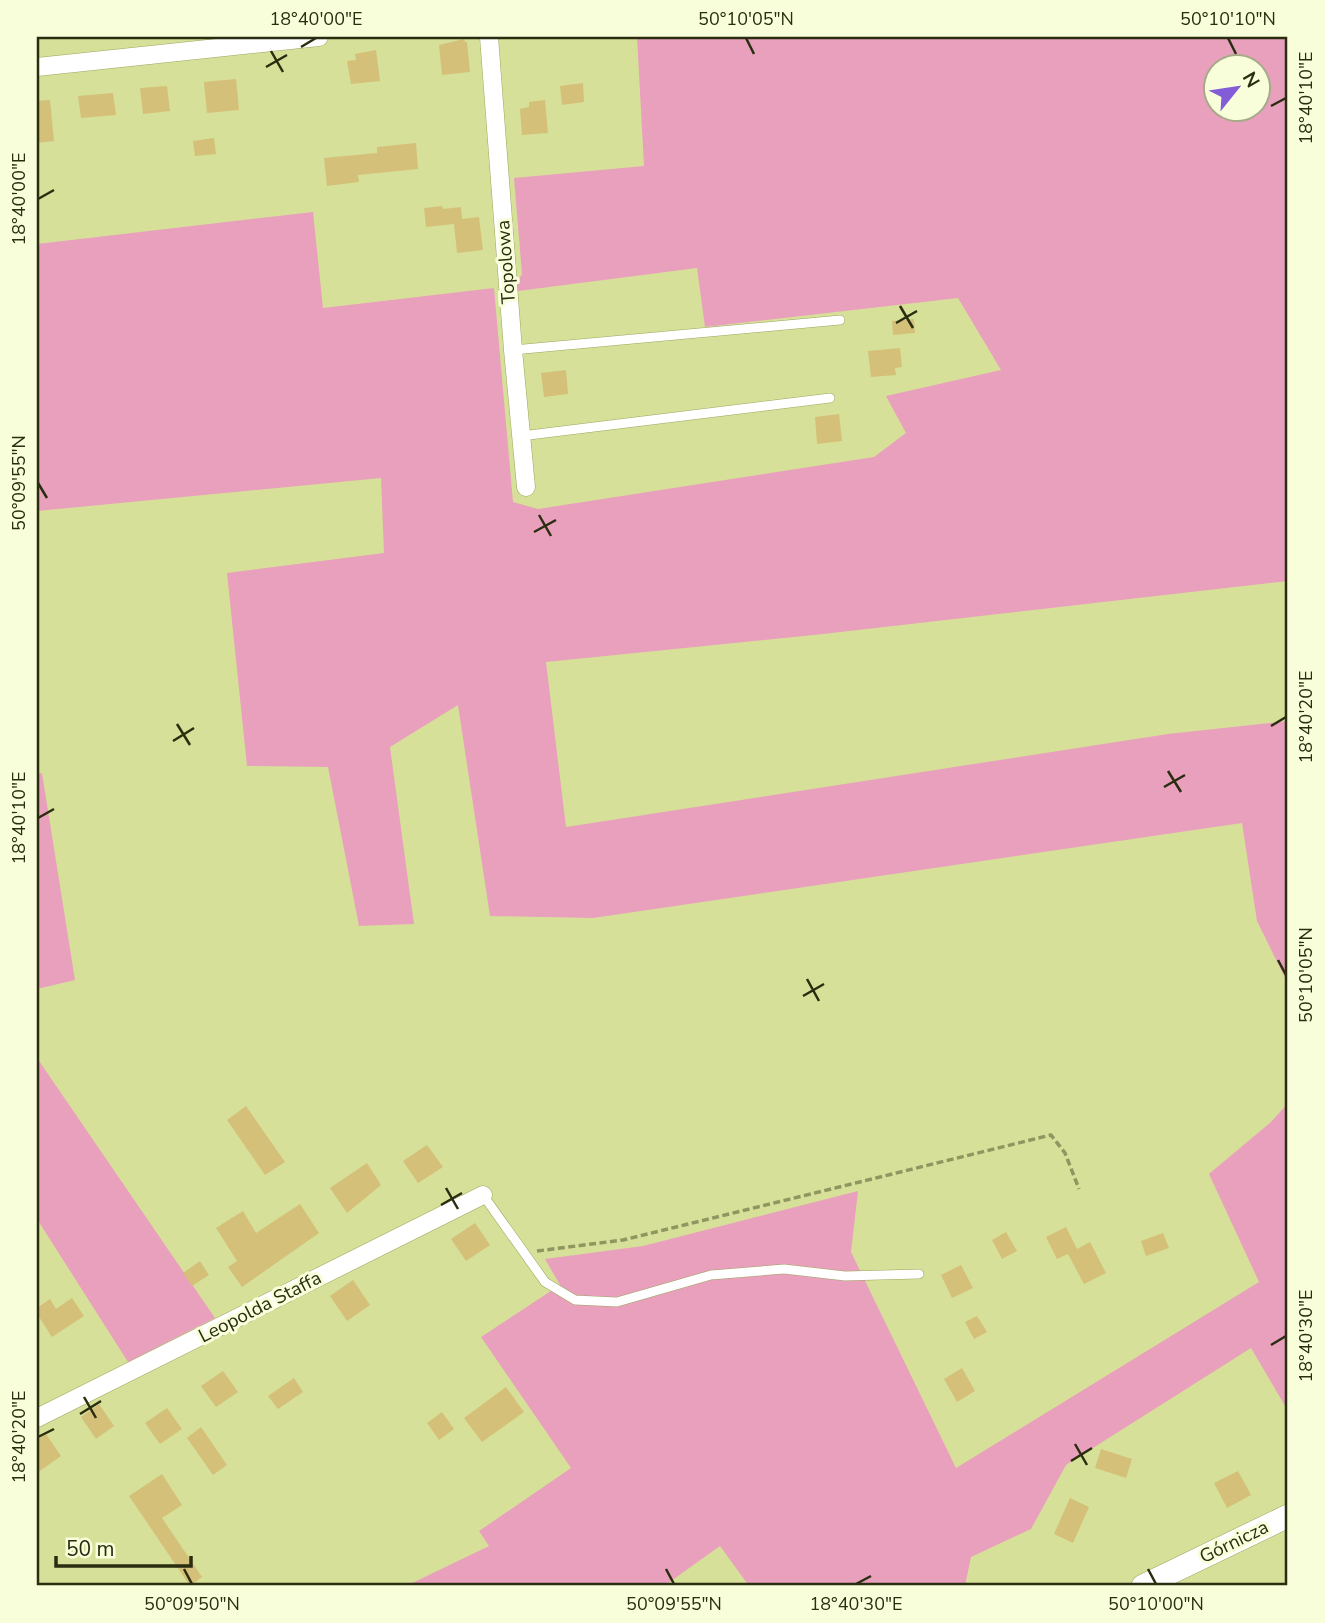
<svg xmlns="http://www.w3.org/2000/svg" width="1325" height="1623" font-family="'Nunito Sans',sans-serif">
<rect width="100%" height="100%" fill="#d7e098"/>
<!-- green -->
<g fill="#e9a0bd" fill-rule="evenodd">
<path d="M637 37H1288V581L823 634 546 662 566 827 1168 734 1288 721V984L1257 921 1242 823 593 918 490 916 458 705 390 747 414 924 359 926 328 767 247 766 227 573 384 553 381 478 37 511V244L313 212 323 308 494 288 513 502 538 509 874 457 906 433 886 396 1001 370 958 298 705 327 697 268 518 291 515 285 522 274 514 178 644 166ZM1216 66H1258V108H1216Z"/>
<path d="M42 773 75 980 37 989V774Z"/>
<path d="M37 1058 215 1318 128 1362 37 1219Z"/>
<path d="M1288 1103V1411L1251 1348 1066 1465 1031 1529 971 1557 965 1586H749L720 1546 664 1586H406L489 1546 479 1531 571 1468 481 1337 560 1285 545 1259 643 1246 858 1191 851 1252 956 1468 1259 1282 1209 1174 1271 1122Z"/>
</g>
<!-- building -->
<g fill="#d4c079">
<path d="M464 39 465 42H467L470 72 442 75 439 45Z"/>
<path d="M376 50 380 81 351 84 347 61 356 60 355 54Z"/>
<path d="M236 79 239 110 207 113 204 82Z"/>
<path d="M583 83 584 102 562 105 560 86Z"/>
<path d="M167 86 170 111 143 114 140 88Z"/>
<path d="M113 93 116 115 81 118 78 96Z"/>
<path d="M50 100 54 141 37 143V101Z"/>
<path d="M545 100 548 133 522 135 520 109 529 107V102Z"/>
<path d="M214 138 216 154 195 156 193 141Z"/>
<path d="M416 143 418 169 358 175 359 182 327 186 324 158 377 153V147Z"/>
<path d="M442 206 443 209 461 207 462 219 479 217 483 250 457 253 454 224 426 227 424 208Z"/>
<path d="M914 319 915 333 893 335 892 321Z"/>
<path d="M900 348 902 367 895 368 896 375 871 377 868 351Z"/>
<path d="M566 370 568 394 544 397 541 373Z"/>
<path d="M839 414 842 441 817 444 815 417Z"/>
<path d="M246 1106 285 1162 265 1175 227 1120Z"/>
<path d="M427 1145 443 1167 418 1183 403 1161Z"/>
<path d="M367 1163 381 1185 347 1213 330 1188Z"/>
<path d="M300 1204 319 1233 242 1287 228 1267 237 1261 216 1228 243 1211 256 1233Z"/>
<path d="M475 1223 490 1245 466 1261 451 1239Z"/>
<path d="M1066 1227 1077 1249 1090 1242 1106 1273 1084 1284 1068 1254 1057 1259 1046 1237Z"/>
<path d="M1006 1232 1017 1251 1002 1259 992 1240Z"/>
<path d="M1163 1233 1169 1248 1146 1256 1141 1241Z"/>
<path d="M200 1261 209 1275 192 1286 183 1273Z"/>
<path d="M961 1265 973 1288 952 1298 941 1275Z"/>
<path d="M353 1280 370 1305 347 1321 330 1296Z"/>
<path d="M72 1298 84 1316 52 1337 37 1314V1308L50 1299 56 1309Z"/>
<path d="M977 1316 987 1332 974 1339 965 1322Z"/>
<path d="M962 1368 975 1391 957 1402 944 1379Z"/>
<path d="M223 1371 238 1392 216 1407 201 1386Z"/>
<path d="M294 1378 303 1392 278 1409 268 1396Z"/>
<path d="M506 1387 524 1412 482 1442 464 1418Z"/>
<path d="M99 1404 114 1426 96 1439 81 1417Z"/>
<path d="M167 1408 182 1429 160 1444 145 1423Z"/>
<path d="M442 1412 454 1429 439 1440 427 1423Z"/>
<path d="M201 1427 227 1465 213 1475 187 1438Z"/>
<path d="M46 1434 61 1456 37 1473V1440Z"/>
<path d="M1101 1449 1132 1459 1126 1478 1095 1468Z"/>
<path d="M1238 1471 1251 1495 1227 1508 1214 1483Z"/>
<path d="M162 1474 182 1505 162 1518 202 1577 190 1586 129 1496Z"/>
<path d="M1070 1498 1089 1507 1073 1543 1054 1534Z"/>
</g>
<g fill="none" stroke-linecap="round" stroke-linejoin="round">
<!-- service casing -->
<g stroke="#9da55e" stroke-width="10">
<g id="service">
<path d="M513 350 840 320"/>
<path d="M521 436 830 398"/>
<path d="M483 1195 545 1282 575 1300 617 1302 711 1275 784 1269 845 1276 919 1274"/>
</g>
</g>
<!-- minor casing -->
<g stroke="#9da55e" stroke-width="19">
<g id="minor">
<path d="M489 37 513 350 526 487"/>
<path d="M37 67 319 37"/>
<path d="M37 1418 483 1195"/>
</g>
</g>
<!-- tertiary casing -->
<g stroke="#9da55e" stroke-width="24">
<path id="tertiary" d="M1143 1586 1288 1516"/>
</g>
<!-- path -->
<path stroke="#8f9660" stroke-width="3.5" stroke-dasharray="7 3.5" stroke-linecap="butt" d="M537 1251 623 1240 1051 1135 1065 1153 1079 1189"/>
<!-- service -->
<use href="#service" stroke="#fff" stroke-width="9"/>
<!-- minor -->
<use href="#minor" stroke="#fff" stroke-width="18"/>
<!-- tertiary -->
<use href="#tertiary" stroke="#fff" stroke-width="23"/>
</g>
<!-- ticks -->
<path fill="none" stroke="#2a2d10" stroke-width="2.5" d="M746 38 754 54M1228 38 1236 54M301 47 316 38M271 51 283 72M266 67 287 55M1271 106 1286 98M38 199 54 190M900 306 913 328M896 323 917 311M38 483 47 498M539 515 551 536M534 532 556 520M177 724 190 745M1271 726 1286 717M173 741 194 728M1168 771 1181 792M1164 787 1185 775M38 818 54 809M1278 960 1286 975M807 979 819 1001M803 996 824 984M446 1188 458 1209M441 1205 462 1193M1271 1345 1286 1336M84 1397 96 1418M80 1414 101 1401M38 1437 54 1429M1075 1444 1087 1465M1071 1461 1092 1448M184 1569 192 1584M666 1569 674 1584M1148 1569 1156 1584M856 1584 871 1576"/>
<g text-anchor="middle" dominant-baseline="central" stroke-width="6" stroke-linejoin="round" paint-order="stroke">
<!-- street labels -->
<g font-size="19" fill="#2a2d10" stroke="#f9feda">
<text transform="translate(506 262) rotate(-94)">Topolowa</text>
<text transform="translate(260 1307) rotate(-27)">Leopolda Staffa</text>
<text transform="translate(1234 1542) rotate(-26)">Górnicza</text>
</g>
</g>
<!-- border -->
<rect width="1325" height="1623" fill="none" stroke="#f9feda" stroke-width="77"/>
<!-- north arrow -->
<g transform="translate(1237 88) rotate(60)"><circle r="33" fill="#f9feda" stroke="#a6aa89" stroke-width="2"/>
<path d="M0-5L12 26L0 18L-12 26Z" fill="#835dd8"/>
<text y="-10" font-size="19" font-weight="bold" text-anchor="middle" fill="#2a2d10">N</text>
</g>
<!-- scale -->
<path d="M56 1556v10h135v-10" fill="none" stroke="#2a2d10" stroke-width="3.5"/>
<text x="66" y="1556" font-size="21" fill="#2a2d10" stroke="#f9feda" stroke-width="5" paint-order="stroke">50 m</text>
<rect x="38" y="38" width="1248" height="1546" fill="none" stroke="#2a2d10" stroke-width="2.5"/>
<g font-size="18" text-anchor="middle" fill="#2a2d10">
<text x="316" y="25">18°40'00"E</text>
<text x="746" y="25">50°10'05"N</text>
<text x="1228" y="25">50°10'10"N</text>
<text transform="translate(1306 98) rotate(-90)" y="6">18°40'10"E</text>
<text transform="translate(19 199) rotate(-90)" y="6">18°40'00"E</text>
<text transform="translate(19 483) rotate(-90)" y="6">50°09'55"N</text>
<text transform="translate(1306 717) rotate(-90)" y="6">18°40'20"E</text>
<text transform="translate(19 818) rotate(-90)" y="6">18°40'10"E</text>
<text transform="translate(1306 975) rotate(-90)" y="6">50°10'05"N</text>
<text transform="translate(1306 1336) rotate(-90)" y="6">18°40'30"E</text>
<text transform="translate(19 1437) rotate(-90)" y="6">18°40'20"E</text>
<text x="192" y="1610">50°09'50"N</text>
<text x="674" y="1610">50°09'55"N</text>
<text x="856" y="1610">18°40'30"E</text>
<text x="1156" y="1610">50°10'00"N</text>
</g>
</svg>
